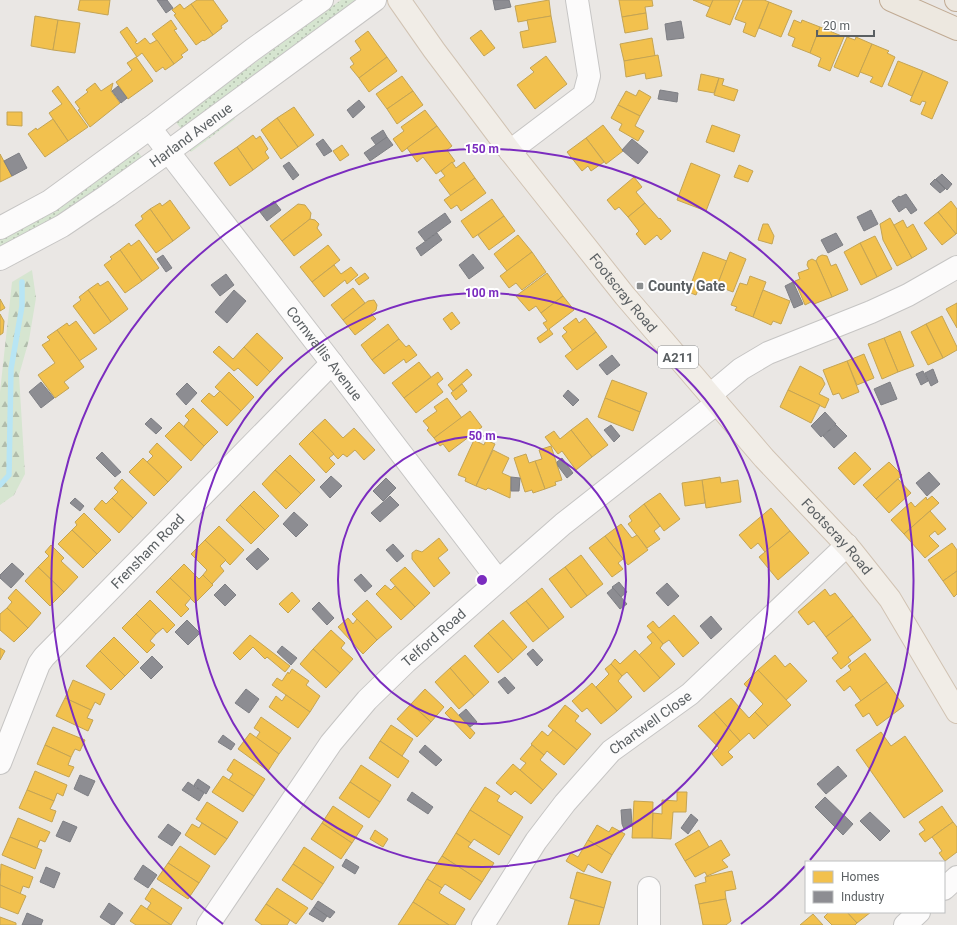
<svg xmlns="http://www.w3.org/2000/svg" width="957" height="925" font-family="Roboto,sans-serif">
<defs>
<pattern id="grass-dots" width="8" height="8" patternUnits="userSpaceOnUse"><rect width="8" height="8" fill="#d6e5d0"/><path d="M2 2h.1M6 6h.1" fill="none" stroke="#b1bdac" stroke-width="1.8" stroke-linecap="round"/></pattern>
<pattern id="forest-firs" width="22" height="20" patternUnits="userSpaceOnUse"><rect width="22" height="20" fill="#d6e5d0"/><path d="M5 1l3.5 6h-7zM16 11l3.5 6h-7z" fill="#b1bdac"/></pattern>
</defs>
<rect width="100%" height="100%" fill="#eae7e4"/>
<!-- grass -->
<g fill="url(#grass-dots)">
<path d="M341 0H359L182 130 175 121Z"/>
<path d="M231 113 235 119 191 152 186 146Z"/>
<path d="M135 149 143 158 85 202 0 249V236Z"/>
</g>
<!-- forest -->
<path fill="url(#forest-firs)" d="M32 270 36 298 29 340 19 375 25 474 14 495 0 505V392L12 282Z"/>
<!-- homes -->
<g fill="#f2c14e" stroke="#c4a454">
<path d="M80 0H110L108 15 78 10Z"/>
<path d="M197 0H213L228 21 221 26 222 28 213 35 191 4Z"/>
<path d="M549 0 551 16 518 22 515 6Z"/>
<path d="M619 0H652L653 6 645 7 646 13 622 17Z"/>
<path d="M693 0H713L710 7Z"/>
<path d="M713 0H740L730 25 706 16Z"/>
<path d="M743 0H764L769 2 755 37 743 32 746 23 735 19Z"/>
<path d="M769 2 792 11 781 37 759 28Z"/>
<path d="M180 4 184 9 191 4 213 35 204 41 203 40 196 45 174 15 176 14 172 10Z"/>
<path d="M646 13 648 29 625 33 622 17Z"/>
<path d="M35 16 58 20 53 50 31 46Z"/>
<path d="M551 16 556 42 523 48 520 32 529 30 527 20Z"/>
<path d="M58 20 80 23 75 53 53 50Z"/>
<path d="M171 20 177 29 174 30 188 50 181 55 183 57 174 64 152 34Z"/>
<path d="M794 20 801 23 802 20 820 27 810 53 792 46 795 38 788 35Z"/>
<path d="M127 27 137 41 135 42 137 44 145 38 150 44 157 40 174 64 165 70 163 67 156 72 142 53 137 57 120 32Z"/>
<path d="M820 27 844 37 830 71 818 66 821 58 810 53Z"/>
<path d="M481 30 495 48 484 56 470 38Z"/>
<path d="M368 31 387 57 359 78 350 67 354 64 350 58 361 50 355 41Z"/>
<path d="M847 37 855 40 856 37 872 44 858 77 834 67Z"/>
<path d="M652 38 655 56 624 61 620 44Z"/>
<path d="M872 44 889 51 887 53 895 57 882 87 870 82 873 77 860 72Z"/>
<path d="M658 55 662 76 646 79 645 73 626 77 624 61Z"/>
<path d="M546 56 567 84 535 109 517 85 534 72 530 68Z"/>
<path d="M136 57 153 81 128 99 116 82 132 70 127 63Z"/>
<path d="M387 57 397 71 369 92 359 78Z"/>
<path d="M898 61 923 71 912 96 888 85Z"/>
<path d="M923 71 948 82 932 119 921 114 926 102 922 101 920 105 910 101Z"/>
<path d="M701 74 719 78 714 93 698 90Z"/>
<path d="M402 76 413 91 387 109 376 94Z"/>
<path d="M719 78 724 79 722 85 738 90 734 101 714 95Z"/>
<path d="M95 83 101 91 113 83 111 91 120 103 90 127 78 110 80 109 75 102 88 92 86 90Z"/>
<path d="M58 86 88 127 68 141 49 113 62 104 52 91Z"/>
<path d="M639 90 651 97 640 116 618 105 626 91 636 96Z"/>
<path d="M413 91 423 105 397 124 387 109Z"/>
<path d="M618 105 640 116 635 126 644 131 638 141 619 130 622 124 611 118Z"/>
<path d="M294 107 314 135 298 147 277 118Z"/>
<path d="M425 110 437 126 402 152 393 139 404 131 401 127Z"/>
<path d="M7 112H22V126L7 125Z"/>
<path d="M277 118 298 147 281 159 261 130Z"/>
<path d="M53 119 68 141 45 157 28 134 36 128 37 130Z"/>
<path d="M603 125 623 151 606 164 586 138Z"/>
<path d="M712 125 740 135 734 152 706 142Z"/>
<path d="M437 126 452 146 447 150 455 161 436 174 423 157 417 162 407 148Z"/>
<path d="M253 135 256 139 260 136 268 149 265 152 269 158 253 170 237 147Z"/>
<path d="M586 138 604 162 591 171 588 166 582 171 567 152Z"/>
<path d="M342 145 349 155 340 161 333 151Z"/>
<path d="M237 147 253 170 230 186 214 163Z"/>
<path d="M0 154 12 176 0 182Z"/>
<path d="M452 162 456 168 464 162 475 178 451 196 439 180 445 176 441 171Z"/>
<path d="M691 163 720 175 706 211 677 200Z"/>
<path d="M739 165 753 171 748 182 734 177Z"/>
<path d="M634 177 642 187 636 192 645 203 628 217 619 207 615 210 607 200Z"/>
<path d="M475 178 486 193 461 211 457 205 451 209 444 200Z"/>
<path d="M492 199 504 216 473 238 461 221Z"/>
<path d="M170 200 190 228 173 241 150 209 160 203 162 206Z"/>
<path d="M951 201 957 209V233L956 234 938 212Z"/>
<path d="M645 203 659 219 660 218 671 231 661 240 657 235 645 245 636 234 639 231 628 217Z"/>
<path d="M298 204 305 205 311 213 310 219 282 241 270 226Z"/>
<path d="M150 209 173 241 156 253 135 225 143 219 141 216Z"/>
<path d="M938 212 956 234 942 245 924 223Z"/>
<path d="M504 216 515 231 489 250 478 235Z"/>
<path d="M890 218 912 258 897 266 883 240 880 224Z"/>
<path d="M310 219 315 220 319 224 317 228 322 235 294 256 282 241Z"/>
<path d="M903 220 907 228 913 224 927 249 912 258 894 225Z"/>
<path d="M763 224H768L774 236 772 244 758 240Z"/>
<path d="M518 235 532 252 507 271 494 254Z"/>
<path d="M875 236 892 269 877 277 860 243Z"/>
<path d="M139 240 159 268 142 281 120 250 129 243 131 246Z"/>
<path d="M860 243 877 277 861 285 844 252Z"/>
<path d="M328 245 340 260 312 282 300 267Z"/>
<path d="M120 250 142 281 125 293 104 265 112 259 110 257Z"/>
<path d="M532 252 546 272 522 290 516 283 509 288 500 276Z"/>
<path d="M703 252 727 261 717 286 702 280 696 295 688 292Z"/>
<path d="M730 252 746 259 733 292 717 286Z"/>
<path d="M822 255 827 256 831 266 836 264 848 290 832 297 816 261 818 257Z"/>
<path d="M812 259 816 261 832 297 814 304 813 301 805 305 795 281 800 279 798 273 809 269 807 265 808 261Z"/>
<path d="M334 265 341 274 351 267 358 275 347 284 345 280 324 297 312 282Z"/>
<path d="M365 273 369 278 359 285 355 280Z"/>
<path d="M547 273 563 296 541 313 536 306 529 311 516 296Z"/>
<path d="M750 276 766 282 753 317 735 310 737 307 731 305 740 283 747 285Z"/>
<path d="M108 281 128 309 111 322 88 290 98 283 100 286Z"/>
<path d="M353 288 365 303 343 320 331 305Z"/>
<path d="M88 290 111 322 94 334 73 306 81 300 79 297Z"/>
<path d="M763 290 790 301 781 324 773 321 771 325 753 317Z"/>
<path d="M563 296 574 310 549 329 553 334 540 343 537 338 548 330 543 323 547 321 541 313Z"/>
<path d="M0 299 5 308 0 311Z"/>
<path d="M374 300 377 305 376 310 371 314 376 319 355 335 343 320 368 301Z"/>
<path d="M957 303V328L946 309Z"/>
<path d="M452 312 460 323 451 330 443 319Z"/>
<path d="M0 314 4 321 3 333 0 335Z"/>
<path d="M942 316 957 347V350L943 358 926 324Z"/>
<path d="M576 318 579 323 585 318 596 332 573 351 562 336 567 332 563 328Z"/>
<path d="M76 321 97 349 79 361 57 330 67 323 69 326Z"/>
<path d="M388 324 399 339 372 360 361 345Z"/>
<path d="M926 324 943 358 928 365 911 332Z"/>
<path d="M57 330 84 367 64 382 69 388 55 398 38 375 55 363 42 345 50 340 47 337Z"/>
<path d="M900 331 914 366 898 372 884 338Z"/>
<path d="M596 332 607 347 577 370 565 356Z"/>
<path d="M257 333 283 358 270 372 244 347Z"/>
<path d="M884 338 898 372 882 379 868 344Z"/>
<path d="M399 339 406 347 409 345 417 355 406 363 404 359 384 374 372 360Z"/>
<path d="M219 346 233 359 244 347 270 372 257 386 238 368 234 371 213 352Z"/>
<path d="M864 354 874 378 857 385 847 361Z"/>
<path d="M847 361 859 392 842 399 839 393 833 395 823 370Z"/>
<path d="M419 362 431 377 404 398 392 383Z"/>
<path d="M800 366 822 378 825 384 819 394 829 399 825 408 788 390Z"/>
<path d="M467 369 472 375 453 391 448 385Z"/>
<path d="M229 372 254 397 241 411 215 387Z"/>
<path d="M438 372 443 379 437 384 443 392 416 413 404 398Z"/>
<path d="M612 380 647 393 640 412 605 398Z"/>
<path d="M462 384 467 391 456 400 451 393Z"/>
<path d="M788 390 820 405 811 423 780 407Z"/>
<path d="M220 391 241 411 227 426 201 401 209 393 214 397Z"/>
<path d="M447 398 462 418 434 438 427 430 429 428 423 421 437 411 434 407Z"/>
<path d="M605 398 640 412 633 431 598 417Z"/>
<path d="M193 408 218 432 204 446 184 426 189 420 185 416Z"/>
<path d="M470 411 482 427 449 452 443 444 440 446 434 438Z"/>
<path d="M587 418 608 445 592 457 571 430Z"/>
<path d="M325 419 343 438 354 428 375 450 364 460 355 450 347 457 343 454 338 459 312 431Z"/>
<path d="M179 422 204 446 191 461 165 436Z"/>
<path d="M571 430 592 457 576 470 562 451 558 454 545 437 554 431 560 439Z"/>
<path d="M312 431 334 454 329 458 335 464 326 473 299 444Z"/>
<path d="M474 440 484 445 486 440 495 444 476 486 465 481 466 478 458 475Z"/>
<path d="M157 443 182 467 168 482 147 462 153 456 149 452Z"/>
<path d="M551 446 562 480 555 482 556 485 545 489 535 461 542 459 539 450Z"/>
<path d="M493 450 509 458 502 473 511 477 510 498 488 488 486 490 476 486Z"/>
<path d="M855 452 871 469 854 485 838 468Z"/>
<path d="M526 454 529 463 535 461 545 489 533 493 532 490 525 492 514 458Z"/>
<path d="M290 455 315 480 301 494 275 470Z"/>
<path d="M143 458 168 482 154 496 129 472Z"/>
<path d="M889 462 902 475 876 499 863 485Z"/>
<path d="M275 470 301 494 286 509 262 484Z"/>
<path d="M720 477 721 483 738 480 741 502 706 508 702 480Z"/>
<path d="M122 479 147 503 133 518 112 498 118 492 114 488Z"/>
<path d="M898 479 911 493 889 513 876 499Z"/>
<path d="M702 480 705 503 685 506 682 483Z"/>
<path d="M254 491 279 516 265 530 240 505Z"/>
<path d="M660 493 680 519 664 531 644 504Z"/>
<path d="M932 496 939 503 904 534 891 520 911 502 915 507 926 497 927 500Z"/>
<path d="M112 498 133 518 119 533 94 509 102 500 106 504Z"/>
<path d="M644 504 660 526 654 531 660 539 647 548 628 524 632 521 629 516Z"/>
<path d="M240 505 265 530 251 544 226 520Z"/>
<path d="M771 508 790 531 765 552 758 543 751 549 739 535Z"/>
<path d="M930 511 946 529 938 535 935 531 929 536 939 546 925 558 904 534Z"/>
<path d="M84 513 111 540 97 554 72 530 77 525 75 522Z"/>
<path d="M621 524 632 538 637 535 648 550 628 565 605 536Z"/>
<path d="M219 526 244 550 230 565 205 540Z"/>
<path d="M72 530 97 554 83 568 58 544Z"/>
<path d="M790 531 809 553 778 580 759 557Z"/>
<path d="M605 536 623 559 618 563 623 569 612 577 589 548Z"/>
<path d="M439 538 448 550 438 558 450 573 434 587 412 559V553L416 550 422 552Z"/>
<path d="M205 540 226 560 220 566 224 571 212 584 203 575 207 570 191 554Z"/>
<path d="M952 543 957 550V571L943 581 928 560Z"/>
<path d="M51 545 64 558 61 561 78 577 64 592 38 567 49 556 45 552Z"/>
<path d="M581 555 603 584 587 596 565 567Z"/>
<path d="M184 564 199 579 203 575 213 585 195 603 170 578Z"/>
<path d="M38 567 64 592 50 606 25 581Z"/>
<path d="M405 567 430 593 415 607 390 580Z"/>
<path d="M565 567 587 596 571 608 549 579Z"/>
<path d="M957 571V594L954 597 943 581Z"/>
<path d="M170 578 191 598 185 605 189 609 181 617 156 592Z"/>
<path d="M385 585 391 590 395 586 415 607 401 620 376 594Z"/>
<path d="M542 588 564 617 549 629 526 601Z"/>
<path d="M16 589 41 613 28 628 7 608 12 602 8 598Z"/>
<path d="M825 589 830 596 835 593 853 616 826 637 814 621 808 625 798 612Z"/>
<path d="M292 592 300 601 288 613 279 604Z"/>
<path d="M150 600 175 625 167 633 163 628 156 634 136 614Z"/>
<path d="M367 600 392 627 377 640 352 614Z"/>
<path d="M526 601 549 629 533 642 510 613Z"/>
<path d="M7 608 28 628 14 642 0 630V614Z"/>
<path d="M136 614 156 634 150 641 155 645 147 653 122 628Z"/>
<path d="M674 615 699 643 683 657 669 640 663 644 647 626 653 621 659 628Z"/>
<path d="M853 616 871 640 848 657 851 661 841 669 832 658 838 653 826 637Z"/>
<path d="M348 618 353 624 357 619 377 640 363 654 338 627Z"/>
<path d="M503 620 527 647 513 660 488 633Z"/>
<path d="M331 630 345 643 341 648 353 659 340 673 313 649Z"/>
<path d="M653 632 663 644 660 648 675 664 660 678 639 655 652 643 647 637Z"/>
<path d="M488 633 513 660 498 673 474 646Z"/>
<path d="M250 635 290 666 285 672 267 657 265 659 253 647 240 660 233 653Z"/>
<path d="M114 637 139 662 125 676 100 651Z"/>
<path d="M0 648 5 651 0 660Z"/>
<path d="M313 649 340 673 326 688 300 664Z"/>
<path d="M635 650 660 678 644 692 627 672 622 676 611 664 615 659 620 664Z"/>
<path d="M100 651 125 676 111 690 86 666Z"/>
<path d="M865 653 887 682 861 701 850 686 844 691 836 681 851 670 848 666Z"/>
<path d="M465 655 489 682 474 696 450 668Z"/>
<path d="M775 655 785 667 790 663 807 681 786 700 758 670Z"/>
<path d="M611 664 622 676 618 681 632 697 617 711 596 687 609 674 605 669Z"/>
<path d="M450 668 474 696 459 709 435 682Z"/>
<path d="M292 669 309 681 306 685 320 696 310 712 272 685 277 678 282 681 288 672 289 674Z"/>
<path d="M758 670 791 705 768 726 755 712 763 704 744 684Z"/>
<path d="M73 680 105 694 100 705 95 702 91 710 65 698Z"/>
<path d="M887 682 904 706 877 726 869 713 863 717 855 705Z"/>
<path d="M592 683 617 711 601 724 587 708 582 712 572 701Z"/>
<path d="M425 689 444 707 431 722 411 704Z"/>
<path d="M286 695 310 712 298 728 269 707 276 696 282 701Z"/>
<path d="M65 698 91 710 87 718 93 720 88 731 56 716Z"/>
<path d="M731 698 749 718 755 712 768 726 754 739 749 733 740 741 714 712Z"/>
<path d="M411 704 431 722 417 737 397 719Z"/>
<path d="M565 705 579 716 575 721 591 734 577 750 548 726Z"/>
<path d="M451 707 475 733 470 739 445 713Z"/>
<path d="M714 712 740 741 728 752 733 757 722 766 712 754 719 748 698 726Z"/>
<path d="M261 717 291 738 279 754 256 738 260 732 254 728Z"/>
<path d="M391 725 413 739 402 756 380 741Z"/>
<path d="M53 727 85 740 80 751 75 749 71 757 45 745Z"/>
<path d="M553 730 577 750 564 765 547 751 544 755 531 744 542 731 548 736Z"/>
<path d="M881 732 891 746 905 736 943 791 904 818 856 750Z"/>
<path d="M250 733 279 754 268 771 238 749Z"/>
<path d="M380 741 409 761 398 778 369 758Z"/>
<path d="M45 745 71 757 68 765 74 767 69 777 37 764Z"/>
<path d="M532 745 544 755 540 760 557 774 543 790 520 770 526 763 520 759Z"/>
<path d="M234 759 265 779 254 796 229 780 233 774 227 770Z"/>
<path d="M513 764 543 790 531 804 515 791 511 795 496 783Z"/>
<path d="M361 765 391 785 380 802 350 782Z"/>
<path d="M35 771 67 785 63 796 57 793 54 801 27 790Z"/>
<path d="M223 776 254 796 243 812 212 792Z"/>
<path d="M350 782 380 802 369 818 339 798Z"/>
<path d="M485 787 500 796 497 801 523 817 511 836 470 810Z"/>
<path d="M27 790 54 801 50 809 56 811 52 822 19 808Z"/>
<path d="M677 792H687L686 812H673L671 839 652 838 653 813 662 814V800L677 801Z"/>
<path d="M634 801 653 802 652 838H632Z"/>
<path d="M207 802 238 822 227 839 196 819Z"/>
<path d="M333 806 363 826 352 843 322 823Z"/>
<path d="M942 806 953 822 925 842 919 834 925 830 919 822Z"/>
<path d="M470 810 511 836 499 855 474 839 471 843 456 833Z"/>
<path d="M18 818 50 832 45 842 40 840 37 848 10 837Z"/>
<path d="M953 822 957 827V852L945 861 939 853 942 851 932 837Z"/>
<path d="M202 823 227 839 215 855 185 835 192 824 199 828Z"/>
<path d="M322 823 352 843 341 859 311 839Z"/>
<path d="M597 825 609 832 612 827 625 834 612 855 588 840Z"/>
<path d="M375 830 388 839 383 847 370 839Z"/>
<path d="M699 830 709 847 685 861 675 844Z"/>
<path d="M456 833 471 843 468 847 494 863 482 882 442 856Z"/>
<path d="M10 837 42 850 35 869 2 855Z"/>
<path d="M588 840 612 855 602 873 588 864 584 872 566 861 571 853 578 857Z"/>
<path d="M721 840 730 855 722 860 728 867 707 876 705 872 695 877 685 861Z"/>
<path d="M180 846 210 866 199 883 168 863Z"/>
<path d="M304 847 334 867 323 884 293 864Z"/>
<path d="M442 856 482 882 470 900 445 884 442 888 427 879Z"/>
<path d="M168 863 199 883 188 899 157 879Z"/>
<path d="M1 864 33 877 29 888 23 886 20 894 0 885Z"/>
<path d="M293 864 323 884 312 900 282 880Z"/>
<path d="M732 871 736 889 725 891 726 899 699 904 695 885 706 882 705 877Z"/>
<path d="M577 872 611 882 604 908 570 898Z"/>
<path d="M427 879 442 888 439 893 465 909 455 925H449L413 902Z"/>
<path d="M0 885 26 896 18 914 0 907Z"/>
<path d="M152 888 182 908 171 925 147 909 151 903 145 899Z"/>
<path d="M277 888 308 908 296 924 266 904Z"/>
<path d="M726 899 731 921 726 925H703L699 904Z"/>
<path d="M575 900 604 908 599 925H568Z"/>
<path d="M413 902 449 925H398Z"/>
<path d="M266 904 290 920 287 925H262L255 920Z"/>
<path d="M141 905 171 925H136L130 921Z"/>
<path d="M829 912H847L857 923 855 925H832L824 917Z"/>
<path d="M847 912H871L857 923Z"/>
<path d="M813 914 823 925H800Z"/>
<path d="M0 917 16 923V925H0Z"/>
</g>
<!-- industry -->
<g fill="#8d8d92" stroke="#7e7f84">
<path d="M157 0H167L173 8 166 13Z"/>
<path d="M493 0H509L511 7 495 10Z"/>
<path d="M681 21 684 38 667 40 665 24Z"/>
<path d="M118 86 127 98 121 103 112 91Z"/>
<path d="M660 90 678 93 677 102 658 99Z"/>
<path d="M359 100 365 107 353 118 347 110Z"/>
<path d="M383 130 387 137 376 145 371 138Z"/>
<path d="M387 137 393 145 370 161 364 153Z"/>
<path d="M323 139 332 151 324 156 316 144Z"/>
<path d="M632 139 648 152 638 164 622 150Z"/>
<path d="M19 153 27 168 12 176 4 161Z"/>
<path d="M289 162 299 175 293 180 283 166Z"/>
<path d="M942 174 952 184 947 190 936 179Z"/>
<path d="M935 179 945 189 940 193 930 184Z"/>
<path d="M906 194 917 210 911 214 906 207 899 212 892 201 899 196 900 197Z"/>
<path d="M274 201 281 210 267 221 260 212Z"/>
<path d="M871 210 878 224 864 231 857 217Z"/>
<path d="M445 213 451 222 425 241 418 232Z"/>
<path d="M437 233 442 240 421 256 416 248Z"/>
<path d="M836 233 843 245 828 253 821 240Z"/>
<path d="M473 254 484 268 469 279 459 265Z"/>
<path d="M163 255 172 268 166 272 157 259Z"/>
<path d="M226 274 234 285 220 296 211 285Z"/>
<path d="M793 282 803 304 794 308 785 286Z"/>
<path d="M234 290 246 301 227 323 215 312Z"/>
<path d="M612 355 620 365 607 375 599 365Z"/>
<path d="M933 369 938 382 931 386 925 373Z"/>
<path d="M923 371 928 381 921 385 916 374Z"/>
<path d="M41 382 54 398 41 408 29 392Z"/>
<path d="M890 382 897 399 881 405 874 389Z"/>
<path d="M187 383 197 393 186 405 176 394Z"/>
<path d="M568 390 579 400 573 406 563 396Z"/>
<path d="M825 412 836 424 821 437 811 426Z"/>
<path d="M151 418 162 428 156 434 145 424Z"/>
<path d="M611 425 620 436 614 442 604 430Z"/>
<path d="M836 425 847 436 834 448 823 436Z"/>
<path d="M102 452 121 472 115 477 96 458Z"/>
<path d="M562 458 573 473 567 478 558 466 557 462Z"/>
<path d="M929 472 940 484 927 496 916 483Z"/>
<path d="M331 476 342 486 330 498 320 487Z"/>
<path d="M511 477 520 478 519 491H511Z"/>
<path d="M386 478 396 488 383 501 373 491Z"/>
<path d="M390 496 399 505 380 522 371 513Z"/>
<path d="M75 498 84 506 80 511 70 503Z"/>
<path d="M294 512 308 525 296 537 283 524Z"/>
<path d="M393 544 404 556 397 562 386 550Z"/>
<path d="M258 548 269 559 257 570 246 559Z"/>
<path d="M12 563 24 574 11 588 0 578V575Z"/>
<path d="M361 574 372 586 365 592 354 580Z"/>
<path d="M619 582 627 592 621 597 612 587Z"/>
<path d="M667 583 679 596 668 606 656 593Z"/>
<path d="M225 584 236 595 225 606 214 595Z"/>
<path d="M613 588 627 604 620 609 607 593Z"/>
<path d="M319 602 334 618 327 625 312 609Z"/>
<path d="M711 616 722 629 711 639 700 626Z"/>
<path d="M187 620 200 633 188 645 175 632Z"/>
<path d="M282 646 297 658 291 665 277 652Z"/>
<path d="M533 649 543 660 537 666 527 654Z"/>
<path d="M152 656 163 667 151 679 140 668Z"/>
<path d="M505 677 515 688 508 694 498 682Z"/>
<path d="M246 689 259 699 249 713 235 703Z"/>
<path d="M466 709 477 722 470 727 459 715Z"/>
<path d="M223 735 235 744 231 750 218 742Z"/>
<path d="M425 745 442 760 436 766 419 752Z"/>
<path d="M838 766 847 776 826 794 817 784Z"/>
<path d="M80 775 95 781 88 796 74 789Z"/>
<path d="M198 779 210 787 206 794 194 785Z"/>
<path d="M188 782 204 793 199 801 182 790Z"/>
<path d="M412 792 433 807 428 814 407 800Z"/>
<path d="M825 797 853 824 843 835 815 807Z"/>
<path d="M631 809 632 826 624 829 622 824 621 810Z"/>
<path d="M870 812 890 831 880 841 860 821Z"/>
<path d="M691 814 698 820 688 834 681 828Z"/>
<path d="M63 821 77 827 70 842 56 836Z"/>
<path d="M168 824 181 833 172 846 158 837Z"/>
<path d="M346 859 359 867 355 874 342 866Z"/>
<path d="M143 865 157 875 148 888 134 879Z"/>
<path d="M46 867 60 873 54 888 40 882Z"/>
<path d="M318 901 335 912 330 918 314 907Z"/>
<path d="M109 903 123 913 114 925H112L100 917Z"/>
<path d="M314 907 327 916 323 922 309 914Z"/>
<path d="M27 913 43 920 41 925H22Z"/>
</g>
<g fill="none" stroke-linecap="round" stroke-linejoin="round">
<!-- stream -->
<path stroke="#b8e5f4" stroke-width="5.5" d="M0 485 9 475 11 369 22 306V282"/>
<!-- minor casing -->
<g stroke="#c6c5c4" stroke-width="24">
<g id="minor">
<path id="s1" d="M150 128 328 358 498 580"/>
<path d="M510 151 584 95 589 76 577 0"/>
<path d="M0 228 50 201 150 128 252 50 322 0"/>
<path id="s2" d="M0 259 62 226 108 195 168 152 375 0"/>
<path d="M710 395 741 369 768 353 871 312 908 295 957 267"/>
<path id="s3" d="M0 763 39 664 44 657 332 363"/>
<path d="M944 889 957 877"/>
<path id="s4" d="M208 925 331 743 367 700 406 662 563 524 717 403"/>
<path id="s5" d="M483 925 536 841 565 803 611 751 690 694 847 545"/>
<path d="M649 925V888"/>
<path d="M905 925 919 912"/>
</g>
</g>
<!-- major casing -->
<g stroke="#d1c3b3" stroke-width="24">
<g id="major">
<path id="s6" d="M399 0 434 50 510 151 625 296 764 458 851 550 890 599 957 712"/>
</g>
</g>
<!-- highway casing -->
<g stroke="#c0aa93" stroke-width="24">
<g id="highway">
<path d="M891 0 957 29"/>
<path d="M956 0H957"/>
</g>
</g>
<!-- minor -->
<use href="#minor" stroke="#fcfbfb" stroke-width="22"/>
<!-- major -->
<use href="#major" stroke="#f1ede7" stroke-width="22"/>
<!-- highway -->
<use href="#highway" stroke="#ede8e0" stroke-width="22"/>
</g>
<!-- distance rings -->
<g fill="none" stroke="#7b2cbf" stroke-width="2">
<circle cx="482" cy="580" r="144"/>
<circle cx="482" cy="580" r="287"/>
<path d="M805 866A431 431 0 0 1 741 924M223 924A431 431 0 1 1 810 860"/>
</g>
<!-- markers -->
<rect fill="#8c8f90" stroke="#fff" stroke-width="1.5" x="636" y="282" width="8" height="8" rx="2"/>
<g text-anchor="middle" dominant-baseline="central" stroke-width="4" stroke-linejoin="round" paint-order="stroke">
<!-- shield labels -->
<rect fill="#fff" stroke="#8c8f91" stroke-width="1" x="658" y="346" width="40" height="22" rx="3"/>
<g font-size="13" font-weight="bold" fill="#5a5f62">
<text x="678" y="357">A211</text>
</g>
<!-- street labels -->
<g font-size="14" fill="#5a5f62" stroke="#fff">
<text stroke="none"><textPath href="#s2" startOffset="228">Harland Avenue</textPath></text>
<text stroke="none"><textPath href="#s6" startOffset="369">Footscray Road</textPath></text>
<text stroke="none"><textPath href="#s1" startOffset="285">Cornwallis Avenue</textPath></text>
<text stroke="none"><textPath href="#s6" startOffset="693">Footscray Road</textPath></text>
<text stroke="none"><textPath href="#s3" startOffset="263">Frensham Road</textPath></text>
<text stroke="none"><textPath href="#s4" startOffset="367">Telford Road</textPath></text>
<text stroke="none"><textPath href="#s5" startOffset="265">Chartwell Close</textPath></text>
</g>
<!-- poi labels -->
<g font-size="14" font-weight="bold" fill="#5a5f62" stroke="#fff" text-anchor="start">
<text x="648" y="286">County Gate</text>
</g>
</g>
<circle cx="482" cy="580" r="6" fill="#7b2cbf" stroke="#fff" stroke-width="2"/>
<g font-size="12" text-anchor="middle" font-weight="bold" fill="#7b2cbf" stroke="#fff" stroke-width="4" stroke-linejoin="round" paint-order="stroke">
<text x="482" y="153">150 m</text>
<text x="482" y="297">100 m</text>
<text x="482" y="440">50 m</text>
</g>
<!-- legend -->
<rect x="805" y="861" width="140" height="52" fill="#ffffff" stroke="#bdbfc0"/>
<rect x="813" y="871" width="20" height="12" fill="#f2c14e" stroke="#bdbfc0"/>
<text x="841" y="881" font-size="12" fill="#5a5f62">Homes</text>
<rect x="813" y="891" width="20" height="12" fill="#8d8d92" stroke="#bdbfc0"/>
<text x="841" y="901" font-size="12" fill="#5a5f62">Industry</text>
<!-- scale -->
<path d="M817 30v6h57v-6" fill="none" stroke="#5a5f62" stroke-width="2"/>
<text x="823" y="30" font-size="12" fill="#5a5f62" stroke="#ffffff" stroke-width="3" paint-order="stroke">20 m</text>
</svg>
